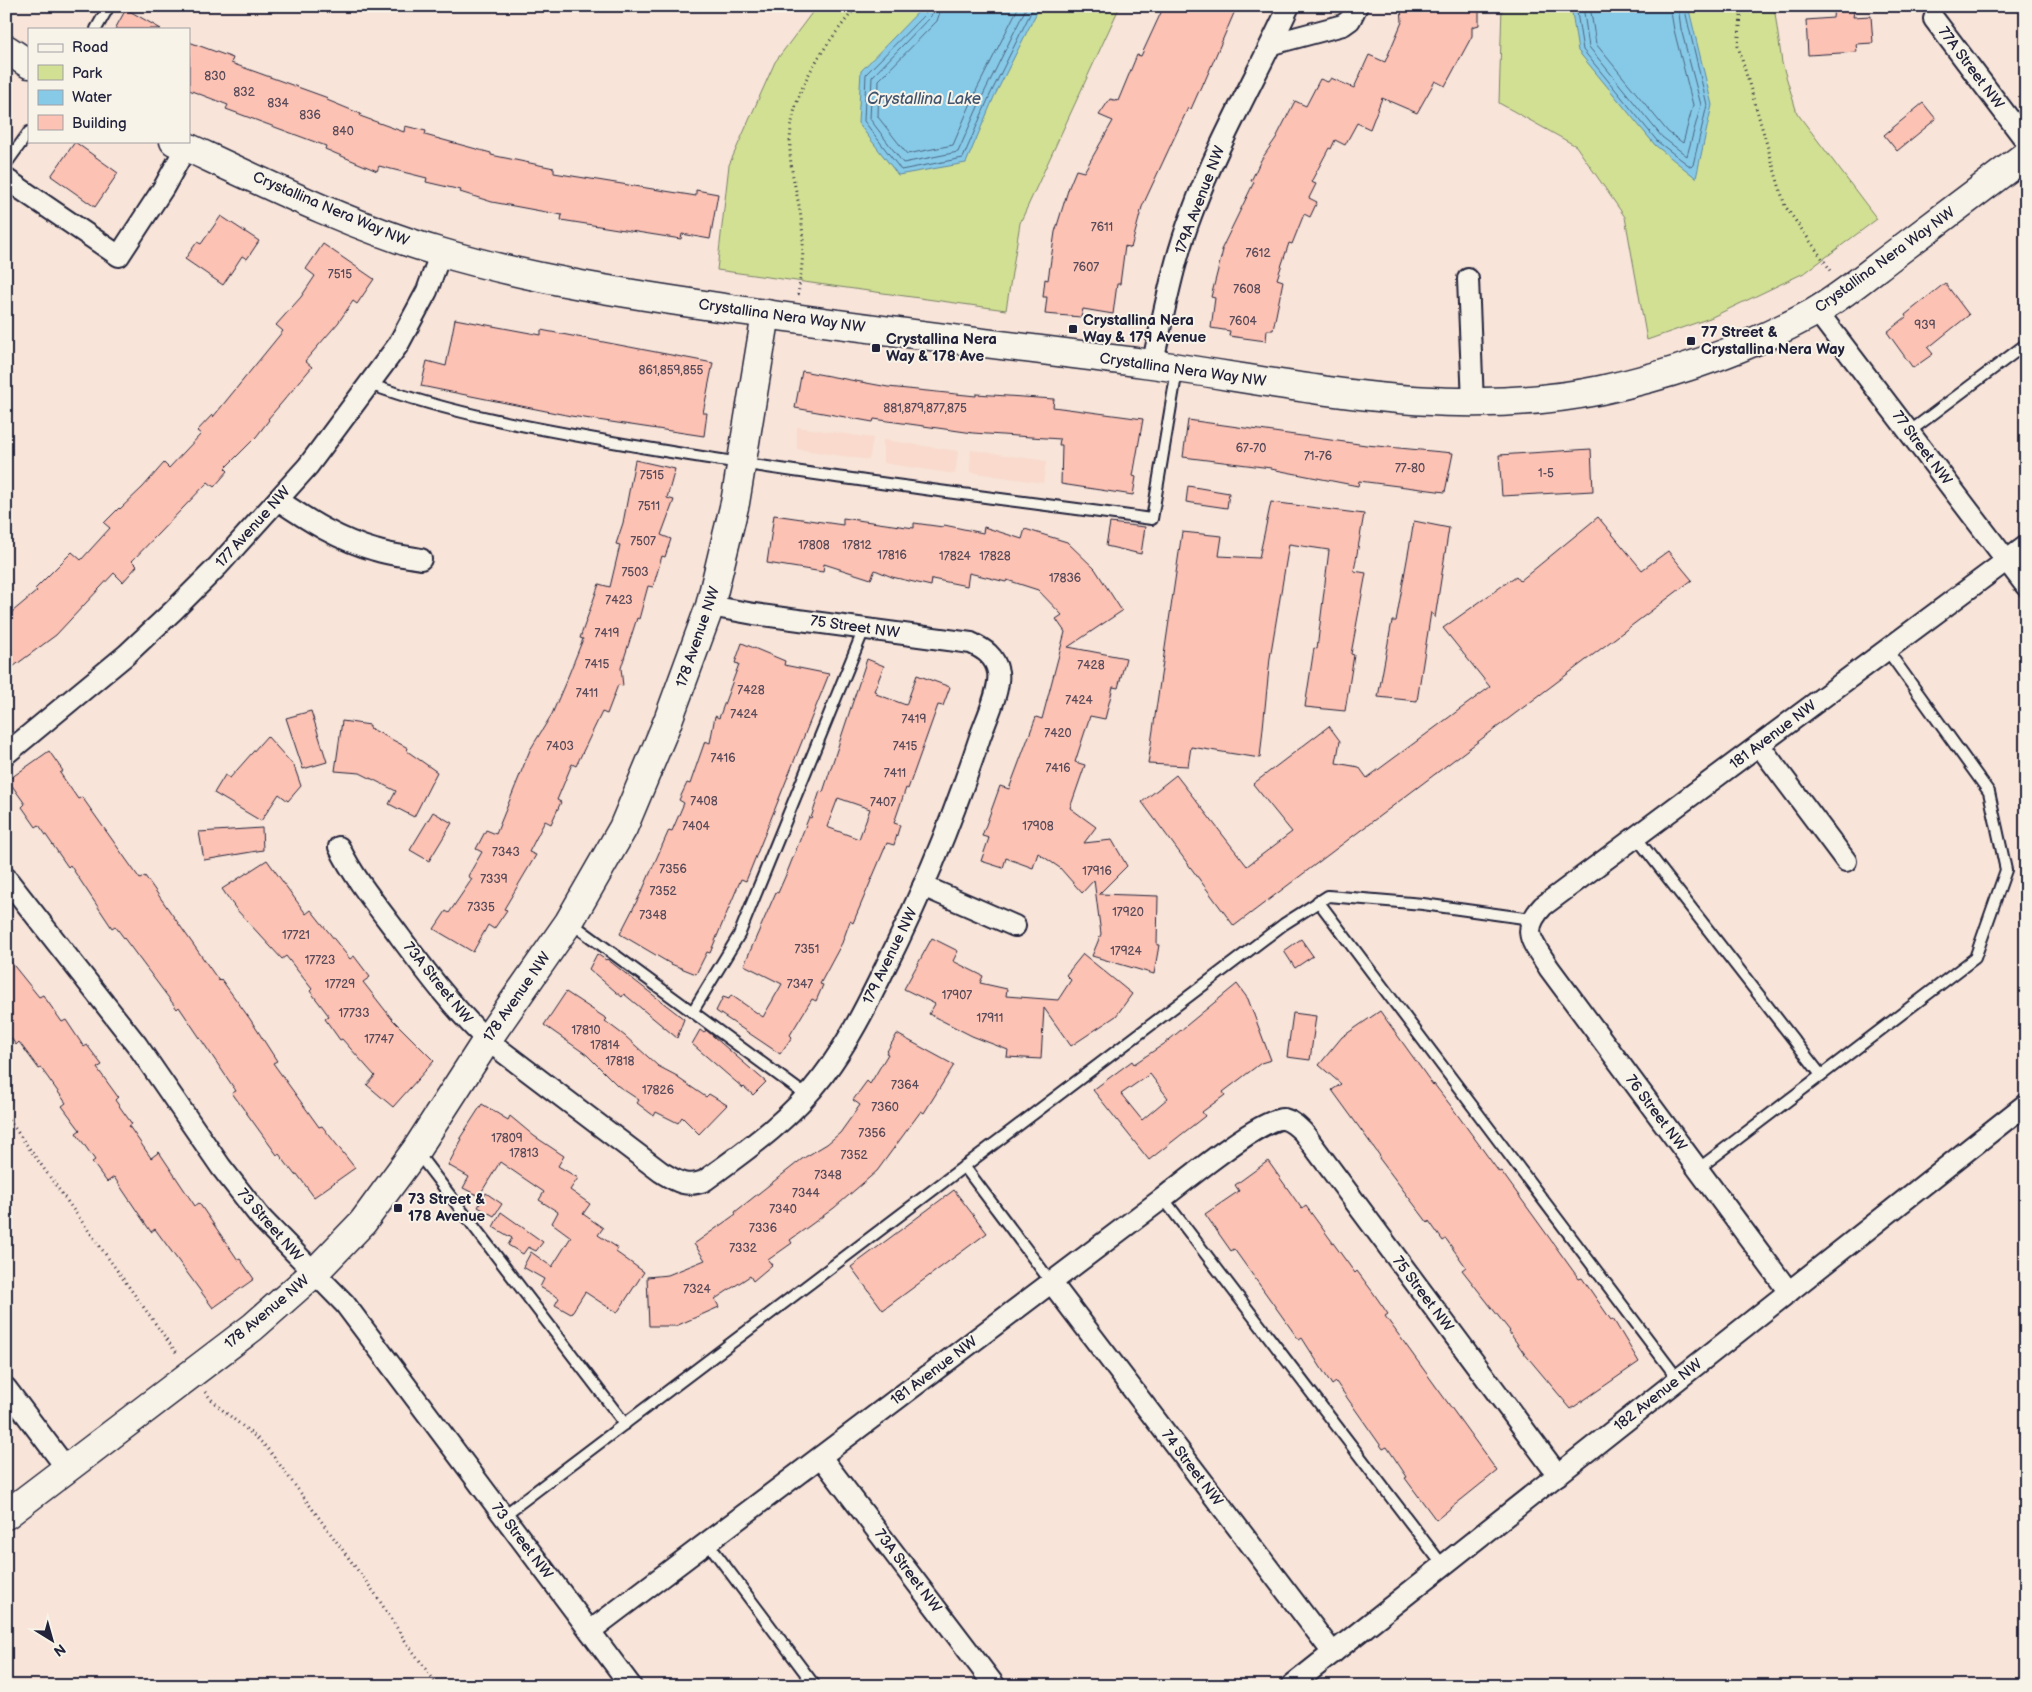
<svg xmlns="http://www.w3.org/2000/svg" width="2032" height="1692" font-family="'Balsamiq Sans',sans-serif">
<rect width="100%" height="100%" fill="#f8e4d8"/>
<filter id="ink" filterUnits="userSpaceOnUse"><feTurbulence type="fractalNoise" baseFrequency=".02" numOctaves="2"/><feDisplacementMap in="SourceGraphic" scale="10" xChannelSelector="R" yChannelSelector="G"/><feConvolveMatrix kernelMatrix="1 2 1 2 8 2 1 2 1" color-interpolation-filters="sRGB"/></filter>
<g filter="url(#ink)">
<!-- built -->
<g fill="#f9dacd">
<path d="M797 427 873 438 869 460 797 449Z"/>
<path d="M883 440 958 451 955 474 883 463Z"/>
<path d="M971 450 1046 461 1043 483 970 472Z"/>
</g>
<!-- green -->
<g fill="#d2e094" stroke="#7a8168">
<path d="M817 6H1120L1020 223 1006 310 717 270 729 165 775 62Z"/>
<path d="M1502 6H1774L1782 63 1797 113 1877 219 1806 272 1710 318 1647 340 1625 217 1576 146 1499 103Z"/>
</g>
<!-- water -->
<g fill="#87cae8" stroke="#5f87a3">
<path d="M924 6H1040L994 97 966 163 898 175 858 123 861 71Z"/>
<path d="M1571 6H1688L1712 105 1696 178 1655 145 1578 51Z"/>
</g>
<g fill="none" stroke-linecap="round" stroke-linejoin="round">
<!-- shore -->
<g stroke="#4a6580" stroke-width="1">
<path d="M928 6 927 12 866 74 864 121 901 170 963 158 990 95 1034 6"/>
<path d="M934 6 931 16 872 77 870 119 903 163 958 152 984 93 1027 6"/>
<path d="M942 6 937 21 879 80 878 117 907 154 953 145 977 89 1019 6"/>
<path d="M1576 6 1583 50 1658 142 1691 167 1693 165 1707 105 1684 6"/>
<path d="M1583 6 1589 47 1662 137 1687 156 1701 105 1681 29 1678 6"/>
<path d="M1590 6 1596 44 1668 132 1683 143 1693 105 1674 30 1670 6"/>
</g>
</g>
<!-- building -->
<g fill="#fcc2b4" stroke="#22223b" fill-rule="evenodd">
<path d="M1164 6H1237L1204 83 1203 82 1191 109 1188 108 1142 207 1131 248 1125 246 1120 284H1117L1113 314 1083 309 1081 317 1045 314 1047 297H1043L1045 279 1048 280 1055 232 1069 187 1076 170 1084 172 1113 121 1099 115 1110 99 1118 101 1137 55 1141 56Z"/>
<path d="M1401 6H1479V25L1472 27V36L1445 86 1435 81 1417 113 1382 98 1370 129 1357 123 1345 145 1335 140 1331 149 1329 148 1311 182 1316 184 1309 198 1317 202 1310 217 1304 214 1292 244 1289 243 1277 279 1283 281 1273 330H1267L1266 341 1229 336 1230 331 1211 328 1215 298 1211 297 1223 250H1221L1254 182 1251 181 1261 160 1276 138 1295 101 1306 106 1320 79 1328 82 1331 78 1354 88 1369 55 1385 62 1402 22Z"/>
<path d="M1834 6H1855L1853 17 1871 16 1873 43 1856 44 1857 52 1808 55 1806 20 1833 18Z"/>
<path d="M126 9 161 29H115Z"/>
<path d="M189 42 233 58 231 63 328 98 327 100 361 114 360 116 404 132 405 126 426 131 425 135 491 153V155L554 168V173L696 196V190L718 194 710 239 682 234 681 239 561 220 562 215 492 202 460 192 461 190 426 182 427 178 379 166 377 171 325 149 326 146 226 109 228 105 189 90Z"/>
<path d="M1923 103 1936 119 1897 151 1884 135Z"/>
<path d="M75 142 118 173 95 207 51 176Z"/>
<path d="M221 216 259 241 247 259 242 256 223 285 185 259 197 242 201 244Z"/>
<path d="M323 244 374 279 357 304 353 301 338 323 305 361 312 367 268 419 269 420 256 437 225 468 228 471 214 487 208 482 132 561 137 566 123 582 114 573 56 635 6 672V617L37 591 35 589 72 552 81 560 110 528 104 523 119 508 120 509 143 487 164 463 169 468 201 434 197 431 212 415 213 417 283 331 276 325 301 297 315 276 306 269Z"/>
<path d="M1945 283 1969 315 1928 348 1933 354 1913 368 1887 332 1906 317 1905 315Z"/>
<path d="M455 319 541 335V330L713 363 703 413H707L704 436 571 416 421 386 427 361 446 366Z"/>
<path d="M802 371 888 387 976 396V394L1054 399 1053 407 1143 419 1133 476 1136 477 1133 495 1061 484 1062 445H1059L1060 439 973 433 874 419 873 422 795 408Z"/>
<path d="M1188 420 1366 445 1453 453 1445 492 1359 481 1358 486 1271 469V468L1183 457Z"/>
<path d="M1591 449 1593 491 1502 496 1499 455Z"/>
<path d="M635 460 675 469 667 498 674 500 661 535 671 539 665 557 662 556 653 587 648 586 639 619 637 618 621 668 623 686 618 685 607 714 602 712 576 766 572 764 557 800 561 802 551 824 545 821 529 852 536 855 504 909 507 910 494 929 488 925 473 952 434 929 446 911 449 913 472 879 468 876 482 852 476 849 486 830 496 834 530 750 552 714 569 674 583 639 580 638 599 584 610 587 620 545 616 544 623 523Z"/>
<path d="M1188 486 1229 493 1227 508 1186 502Z"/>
<path d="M1271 502 1364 514 1354 571 1366 573 1351 654 1354 655 1345 711 1305 707 1314 648 1317 649 1329 550 1289 544 1270 658 1260 758 1191 747 1188 766 1148 764 1182 532 1222 536 1219 556 1259 558Z"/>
<path d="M774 515 843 525V518L914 528V523L943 527 944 525 983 533 984 527 1022 539 1025 529 1067 542 1095 569 1122 611 1068 647 1126 658 1118 688 1113 687 1105 719 1090 716 1075 762 1085 765 1070 808 1096 827 1084 843 1112 840 1127 866 1099 894 1158 896 1157 945H1159L1154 974 1092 956 1101 934 1094 880 1082 893 1060 868 1038 853 1033 868 1006 858 1003 868 981 861 989 838 982 836 1000 786 1009 789 1036 717 1042 719 1065 632 1056 619 1062 615 1038 590 1007 580 1006 582 969 573 967 586 932 579 931 586 892 577 875 570 871 579 824 564 823 572 767 563Z"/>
<path d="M1598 517 1642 570 1668 551 1692 580 1234 926 1142 802 1176 775 1247 866 1292 832 1253 784 1329 726 1340 741 1336 763 1359 767 1367 778 1490 687 1443 628 1516 576 1520 581Z"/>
<path d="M1414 521 1449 528 1435 618 1431 612 1417 701 1378 697 1392 621H1396Z"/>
<path d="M1110 523 1145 527 1141 554 1106 546Z"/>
<path d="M742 643 785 661 784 665 829 674 746 881 741 879 710 953 707 952 696 974 671 964 620 934 643 889 669 830 672 831 684 803 679 800 687 783 690 784 705 741 710 743 715 716 719 718 739 664 735 663Z"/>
<path d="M867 659 884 666 874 691 877 692 876 694 906 705 917 675 950 687 943 706 938 705 908 789 906 788 894 823 900 825 894 845 887 843 853 923 850 921 842 943 820 984 823 985 816 1001 812 999 790 1035 792 1037 780 1054 716 1011 723 997 729 999 731 995 763 1017 782 984 744 965 776 892 778 893 788 870 809 817 811 818 820 791 823 792ZM838 798 870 809 859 839 827 827Z"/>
<path d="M311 711 327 762 303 769 286 718Z"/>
<path d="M342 721 370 725V728L408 748 407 751 437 772 414 817 389 804 396 791 360 773 335 771Z"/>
<path d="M267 736 294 766 301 786 288 801 279 794 261 821 214 793 225 775 230 778Z"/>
<path d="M49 751 63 771 60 773 78 799 82 797 140 879 145 876 219 981 221 979 250 1019 277 1061 273 1063 319 1127 322 1126 355 1168 314 1197 297 1174 295 1175 279 1154 277 1155 232 1093 236 1091 179 1007 177 1009 115 926 112 928 70 865 68 867 39 825 36 827 22 807 25 804 8 780Z"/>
<path d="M433 812 452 823 429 861 410 850Z"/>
<path d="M262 828 263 850 204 860 199 832Z"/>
<path d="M267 860 306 914 311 910 350 959 354 956 370 977 363 982 392 1019 434 1061 393 1107 367 1085 375 1076 342 1039 340 1040 325 1019 329 1016 310 991 312 989 286 956 282 959 236 909 222 889Z"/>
<path d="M932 938 958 951 953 961 983 976 980 983 1007 989 1006 996 1058 1000 1071 980 1066 975 1083 954 1132 994 1116 1016 1071 1046 1044 1008 1041 1059 1007 1057 1008 1050 972 1036 929 1014 935 1004 904 989Z"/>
<path d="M1301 939 1313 956 1295 968 1284 951Z"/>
<path d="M597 954 606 960 607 959 684 1019 677 1038 624 994 622 997 589 969Z"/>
<path d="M6 956 39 997 43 995 62 1022 66 1020 84 1047 87 1045 102 1065 97 1068 118 1097 115 1100 132 1124 129 1126 151 1158 159 1152 195 1206 199 1203 238 1260 240 1259 254 1279 213 1308 155 1229 151 1232 114 1177 107 1182 92 1162 95 1160 76 1133 80 1130 62 1106 66 1103 41 1068 39 1069 19 1042 16 1045 6 1031Z"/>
<path d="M1237 984 1248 999 1271 1060 1261 1063 1223 1092 1225 1095 1202 1112 1205 1116 1149 1160 1093 1090 1132 1061 1134 1064 1164 1044ZM1150 1074 1168 1098 1142 1120 1121 1094Z"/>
<path d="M566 992 607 1019 605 1021 625 1036 658 1066 679 1077 678 1078 706 1097 709 1094 727 1105 699 1134 682 1117 678 1123 656 1112 654 1116 637 1103 639 1100 618 1086 587 1055 544 1025Z"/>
<path d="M1380 1011 1433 1085 1434 1084 1451 1106 1499 1172 1501 1171 1579 1279 1582 1278 1611 1320 1613 1319 1639 1362 1571 1409 1524 1353 1509 1332 1510 1331 1462 1270 1466 1267 1446 1239 1443 1241 1429 1221 1428 1223 1379 1158 1380 1156 1332 1090 1341 1084 1319 1065 1342 1037Z"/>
<path d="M1293 1013 1316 1016 1310 1060 1287 1057Z"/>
<path d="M700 1030 704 1033 706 1030 766 1082 753 1095 744 1087 743 1088 692 1044Z"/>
<path d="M897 1034 954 1065 924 1113 921 1111 877 1171 834 1208 790 1240 792 1243 768 1260 772 1265 753 1281 750 1276 715 1299 719 1307 676 1326H649L647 1277 668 1275 705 1260 694 1244 736 1214 735 1212 802 1159 827 1144 840 1133 860 1105 853 1100 867 1081 870 1084 888 1054 886 1053Z"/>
<path d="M482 1104 508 1120 510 1116 534 1136 564 1156 558 1166 578 1178 570 1190 590 1204 583 1214 603 1228 598 1235 618 1248 616 1252 644 1272 617 1313 585 1292 571 1314 555 1305 559 1298 540 1287 544 1279 523 1267 531 1252 552 1267 571 1237 552 1223 558 1212 539 1200 544 1192 500 1162 479 1196 463 1188 469 1177 448 1165 462 1139 460 1138Z"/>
<path d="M1268 1161 1302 1209 1306 1206 1355 1273 1357 1271 1372 1291 1388 1314 1385 1316 1497 1471 1436 1520 1405 1478 1407 1477 1387 1447 1383 1449 1336 1382 1332 1385 1302 1338 1299 1340 1234 1249 1231 1251 1205 1214 1239 1191 1235 1185Z"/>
<path d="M954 1190 987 1233 883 1310 851 1267Z"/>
<path d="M486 1193 502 1204 494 1216 478 1207Z"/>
<path d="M501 1212 543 1242 536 1251 528 1247 523 1254 508 1245 512 1238 493 1227Z"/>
</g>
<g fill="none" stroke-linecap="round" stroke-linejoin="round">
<!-- lane casing -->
<g stroke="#22223b" stroke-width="14">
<g id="lane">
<path d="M96 29 109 6"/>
<path d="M6 164 29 132"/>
<path d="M369 384C457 416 549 431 641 447 811 476 982 496 1152 519L1177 370"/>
<path d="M1909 432 2026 344"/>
<path d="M1636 837 1821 1075"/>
<path d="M1318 901 1678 1379"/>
<path d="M570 922 807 1096"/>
<path d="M693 1011 739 935 864 629"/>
<path d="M416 1151 625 1424"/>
<path d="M964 1166 1051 1282"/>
<path d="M1698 1169 1975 958 2006 870 1989 792 1887 650"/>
<path d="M1163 1198 1444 1567"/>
<path d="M503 1516 1284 924 1328 896 1423 904 1531 919"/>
<path d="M708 1543 815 1686"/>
</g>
</g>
<!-- street casing -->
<g stroke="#22223b" stroke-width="24">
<g id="street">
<path d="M1934 19 2026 141"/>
<path d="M1272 44 1343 25 1350 20 1357 6"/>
<path d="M6 179 119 256 164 187 186 147"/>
<path d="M1468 279 1473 403"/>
<path d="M1817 311 2026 586"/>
<path d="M1152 365C1164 314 1173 262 1192 213 1218 142 1257 76 1289 6"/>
<path d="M278 500C309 521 339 540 375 550 390 555 406 556 421 559"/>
<path d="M1759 745 1846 861"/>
<path d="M6 754 126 655 173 611 218 566 308 466 398 345 427 291 441 252"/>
<path d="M339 847C355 880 379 908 401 938 428 974 454 1009 487 1040L661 1172C676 1181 686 1188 704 1181 748 1149 790 1120 823 1076 848 1043 867 1005 885 968 922 894 954 816 980 737 986 720 1001 689 998 672 995 656 984 649 971 643L754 614 710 606"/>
<path d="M6 878 137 1045 221 1167 261 1218 345 1304 631 1686"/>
<path d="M923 886 1015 926"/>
<path d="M1051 1282 1333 1653"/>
<path d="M1789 1292 1549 968C1533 942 1519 932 1543 906L2026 546"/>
<path d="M6 1388 67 1469"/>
<path d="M821 1457 995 1686"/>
<path d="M590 1631 1163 1198C1182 1183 1264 1116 1284 1119 1292 1121 1298 1127 1303 1132L1558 1475"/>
<path d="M1291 1686 2026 1104"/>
</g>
</g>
<!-- secondary casing -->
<g stroke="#22223b" stroke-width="31">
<g id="secondary">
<path d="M6 49 29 64"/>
<path d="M174 141C260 181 346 224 436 251 530 279 628 294 725 308 864 329 1004 345 1144 363 1296 384 1448 422 1601 390 1675 374 1747 349 1813 313 1841 297 1867 275 1892 256 1937 222 1981 189 2026 155"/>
<path d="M6 1515 253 1327 313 1274 363 1222 416 1150 487 1040 569 922 623 828 667 723 710 606 735 503 766 314"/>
</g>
</g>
<!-- path -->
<g stroke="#22223b" stroke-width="3" stroke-dasharray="1 4" stroke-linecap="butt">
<path d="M1742 6 1738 46 1785 206 1832 272"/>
<path d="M798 295C801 273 805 249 802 227 800 200 790 175 790 148 789 91 823 48 857 6"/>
<path d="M6 1116 178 1355"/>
<path d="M205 1392C224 1416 252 1429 271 1453L376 1595 404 1639 438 1686"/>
</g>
<!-- lane -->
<use href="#lane" stroke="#f7f3e8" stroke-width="10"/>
<!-- street -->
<use href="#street" stroke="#f7f3e8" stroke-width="20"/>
<!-- secondary -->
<use href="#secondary" stroke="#f7f3e8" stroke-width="28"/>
</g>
</g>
<!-- markers -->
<g fill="#22223b" stroke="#f7f3e8" stroke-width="2">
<rect x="1068" y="324" width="10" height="10" rx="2.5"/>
<rect x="1686" y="336" width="10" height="10" rx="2.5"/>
<rect x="871" y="343" width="10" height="10" rx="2.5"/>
<rect x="393" y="1203" width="10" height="10" rx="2.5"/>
</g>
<g text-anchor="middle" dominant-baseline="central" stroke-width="4" stroke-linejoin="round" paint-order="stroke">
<!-- number labels -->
<g font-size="12" fill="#584a59">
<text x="215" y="76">830</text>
<text x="244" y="92">832</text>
<text x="278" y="103">834</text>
<text x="310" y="115">836</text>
<text x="343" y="131">840</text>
<text x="1102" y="227">7611</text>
<text x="1258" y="253">7612</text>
<text x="1086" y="267">7607</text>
<text x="340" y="274">7515</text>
<text x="1247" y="289">7608</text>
<text x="1243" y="321">7604</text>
<text x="1925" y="325">939</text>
<text x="671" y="370">861,859,855</text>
<text x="925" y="408">881,879,877,875</text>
<text x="1251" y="448">67-70</text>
<text x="1318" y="456">71-76</text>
<text x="1410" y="468">77-80</text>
<text x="1546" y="473">1-5</text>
<text x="652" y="475">7515</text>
<text x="649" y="506">7511</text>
<text x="643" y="541">7507</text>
<text x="814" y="545">17808</text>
<text x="857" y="545">17812</text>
<text x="892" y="555">17816</text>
<text x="955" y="556">17824</text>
<text x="995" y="556">17828</text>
<text x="635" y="572">7503</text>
<text x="1065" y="578">17836</text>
<text x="619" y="600">7423</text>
<text x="607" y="633">7419</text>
<text x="597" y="664">7415</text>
<text x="1091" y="665">7428</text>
<text x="751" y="690">7428</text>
<text x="587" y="693">7411</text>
<text x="1079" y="700">7424</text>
<text x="744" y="714">7424</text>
<text x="914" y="719">7419</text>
<text x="1058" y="733">7420</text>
<text x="560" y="746">7403</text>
<text x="905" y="746">7415</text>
<text x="723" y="758">7416</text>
<text x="1058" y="768">7416</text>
<text x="895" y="773">7411</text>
<text x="704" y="801">7408</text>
<text x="883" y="802">7407</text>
<text x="696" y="826">7404</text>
<text x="1038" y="826">17908</text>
<text x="506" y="852">7343</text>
<text x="673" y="869">7356</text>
<text x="1097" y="871">17916</text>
<text x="494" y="879">7339</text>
<text x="663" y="891">7352</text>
<text x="481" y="907">7335</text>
<text x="1128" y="912">17920</text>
<text x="653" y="915">7348</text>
<text x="296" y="935">17721</text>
<text x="807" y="949">7351</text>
<text x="1126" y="951">17924</text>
<text x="320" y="960">17723</text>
<text x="340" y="984">17729</text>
<text x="800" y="984">7347</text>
<text x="957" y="995">17907</text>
<text x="354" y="1013">17733</text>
<text x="990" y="1018">17911</text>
<text x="586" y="1030">17810</text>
<text x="379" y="1039">17747</text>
<text x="605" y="1045">17814</text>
<text x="620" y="1061">17818</text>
<text x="905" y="1085">7364</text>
<text x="658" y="1090">17826</text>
<text x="885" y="1107">7360</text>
<text x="872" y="1133">7356</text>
<text x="507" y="1138">17809</text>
<text x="524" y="1153">17813</text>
<text x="854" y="1155">7352</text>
<text x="828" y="1175">7348</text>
<text x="806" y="1193">7344</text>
<text x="783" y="1209">7340</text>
<text x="763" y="1228">7336</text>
<text x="743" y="1248">7332</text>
<text x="697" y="1289">7324</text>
</g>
<!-- street labels -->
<g font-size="15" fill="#22223b" stroke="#f7f3e8">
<text transform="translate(1971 68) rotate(53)">77A Street NW</text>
<text transform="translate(1200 200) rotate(-69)">179A Avenue NW</text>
<text transform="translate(331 209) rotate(23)">Crystallina Nera Way NW</text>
<text transform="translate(1885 260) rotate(-36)">Crystallina Nera Way NW</text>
<text transform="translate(782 316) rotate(8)">Crystallina Nera Way NW</text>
<text transform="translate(1183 370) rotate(8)">Crystallina Nera Way NW</text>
<text transform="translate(1922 448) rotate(53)">77 Street NW</text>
<text transform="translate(253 527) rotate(-48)">177 Avenue NW</text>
<text transform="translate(855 627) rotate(8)">75 Street NW</text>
<text transform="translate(698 637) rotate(-71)">178 Avenue NW</text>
<text transform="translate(1773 735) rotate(-37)">181 Avenue NW</text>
<text transform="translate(890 956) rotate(-64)">179 Avenue NW</text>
<text transform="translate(438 983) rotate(51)">73A Street NW</text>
<text transform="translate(517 997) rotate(-55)">178 Avenue NW</text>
<text transform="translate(1656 1113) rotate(53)">76 Street NW</text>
<text transform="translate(270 1225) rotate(49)">73 Street NW</text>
<text transform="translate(1423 1294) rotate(53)">75 Street NW</text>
<text transform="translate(267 1312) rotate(-40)">178 Avenue NW</text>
<text transform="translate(934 1371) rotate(-37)">181 Avenue NW</text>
<text transform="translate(1658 1395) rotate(-38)">182 Avenue NW</text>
<text transform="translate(1192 1468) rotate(53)">74 Street NW</text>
<text transform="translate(522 1541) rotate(53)">73 Street NW</text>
<text transform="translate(908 1571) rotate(53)">73A Street NW</text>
</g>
<!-- poi labels -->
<g font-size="15" font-weight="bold" fill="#22223b" stroke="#f7f3e8" text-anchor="start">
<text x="1083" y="320">Crystallina Nera<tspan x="1083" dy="17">Way &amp; 179 Avenue</tspan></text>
<text x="1701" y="332">77 Street &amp;<tspan x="1701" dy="17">Crystallina Nera Way</tspan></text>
<text x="886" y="339">Crystallina Nera<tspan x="886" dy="17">Way &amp; 178 Ave</tspan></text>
<text x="408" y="1199">73 Street &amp;<tspan x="408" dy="17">178 Avenue</tspan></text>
</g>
<!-- water labels -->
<g font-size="16" font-style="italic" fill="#40546f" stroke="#f7f3e8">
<text x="924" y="99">Crystallina Lake</text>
</g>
</g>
<!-- margin -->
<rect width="2032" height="1692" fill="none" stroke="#f7f3e8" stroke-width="25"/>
<rect x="12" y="12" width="2007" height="1667" fill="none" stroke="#22223b" stroke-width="2" filter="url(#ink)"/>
<!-- legend -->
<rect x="28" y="28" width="162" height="115" fill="#f7f3e8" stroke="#a29fa3"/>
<rect x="38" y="44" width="25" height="8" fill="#f7f3e8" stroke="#a29fa3"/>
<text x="72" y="52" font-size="15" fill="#22223b">Road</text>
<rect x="38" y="65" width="25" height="15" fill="#d2e094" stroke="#a29fa3"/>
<text x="72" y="78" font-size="15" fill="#22223b">Park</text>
<rect x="38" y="90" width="25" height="15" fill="#87cae8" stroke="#a29fa3"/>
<text x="72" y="102" font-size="15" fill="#22223b">Water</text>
<rect x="38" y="115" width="25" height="15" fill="#fcc2b4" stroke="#a29fa3"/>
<text x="72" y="128" font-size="15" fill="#22223b">Building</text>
<!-- north arrow -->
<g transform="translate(52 1640) rotate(143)" stroke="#f7f3e8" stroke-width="4" paint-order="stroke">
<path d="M0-4L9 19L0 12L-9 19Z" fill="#22223b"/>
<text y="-8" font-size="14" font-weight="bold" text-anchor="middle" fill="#22223b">N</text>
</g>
</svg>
